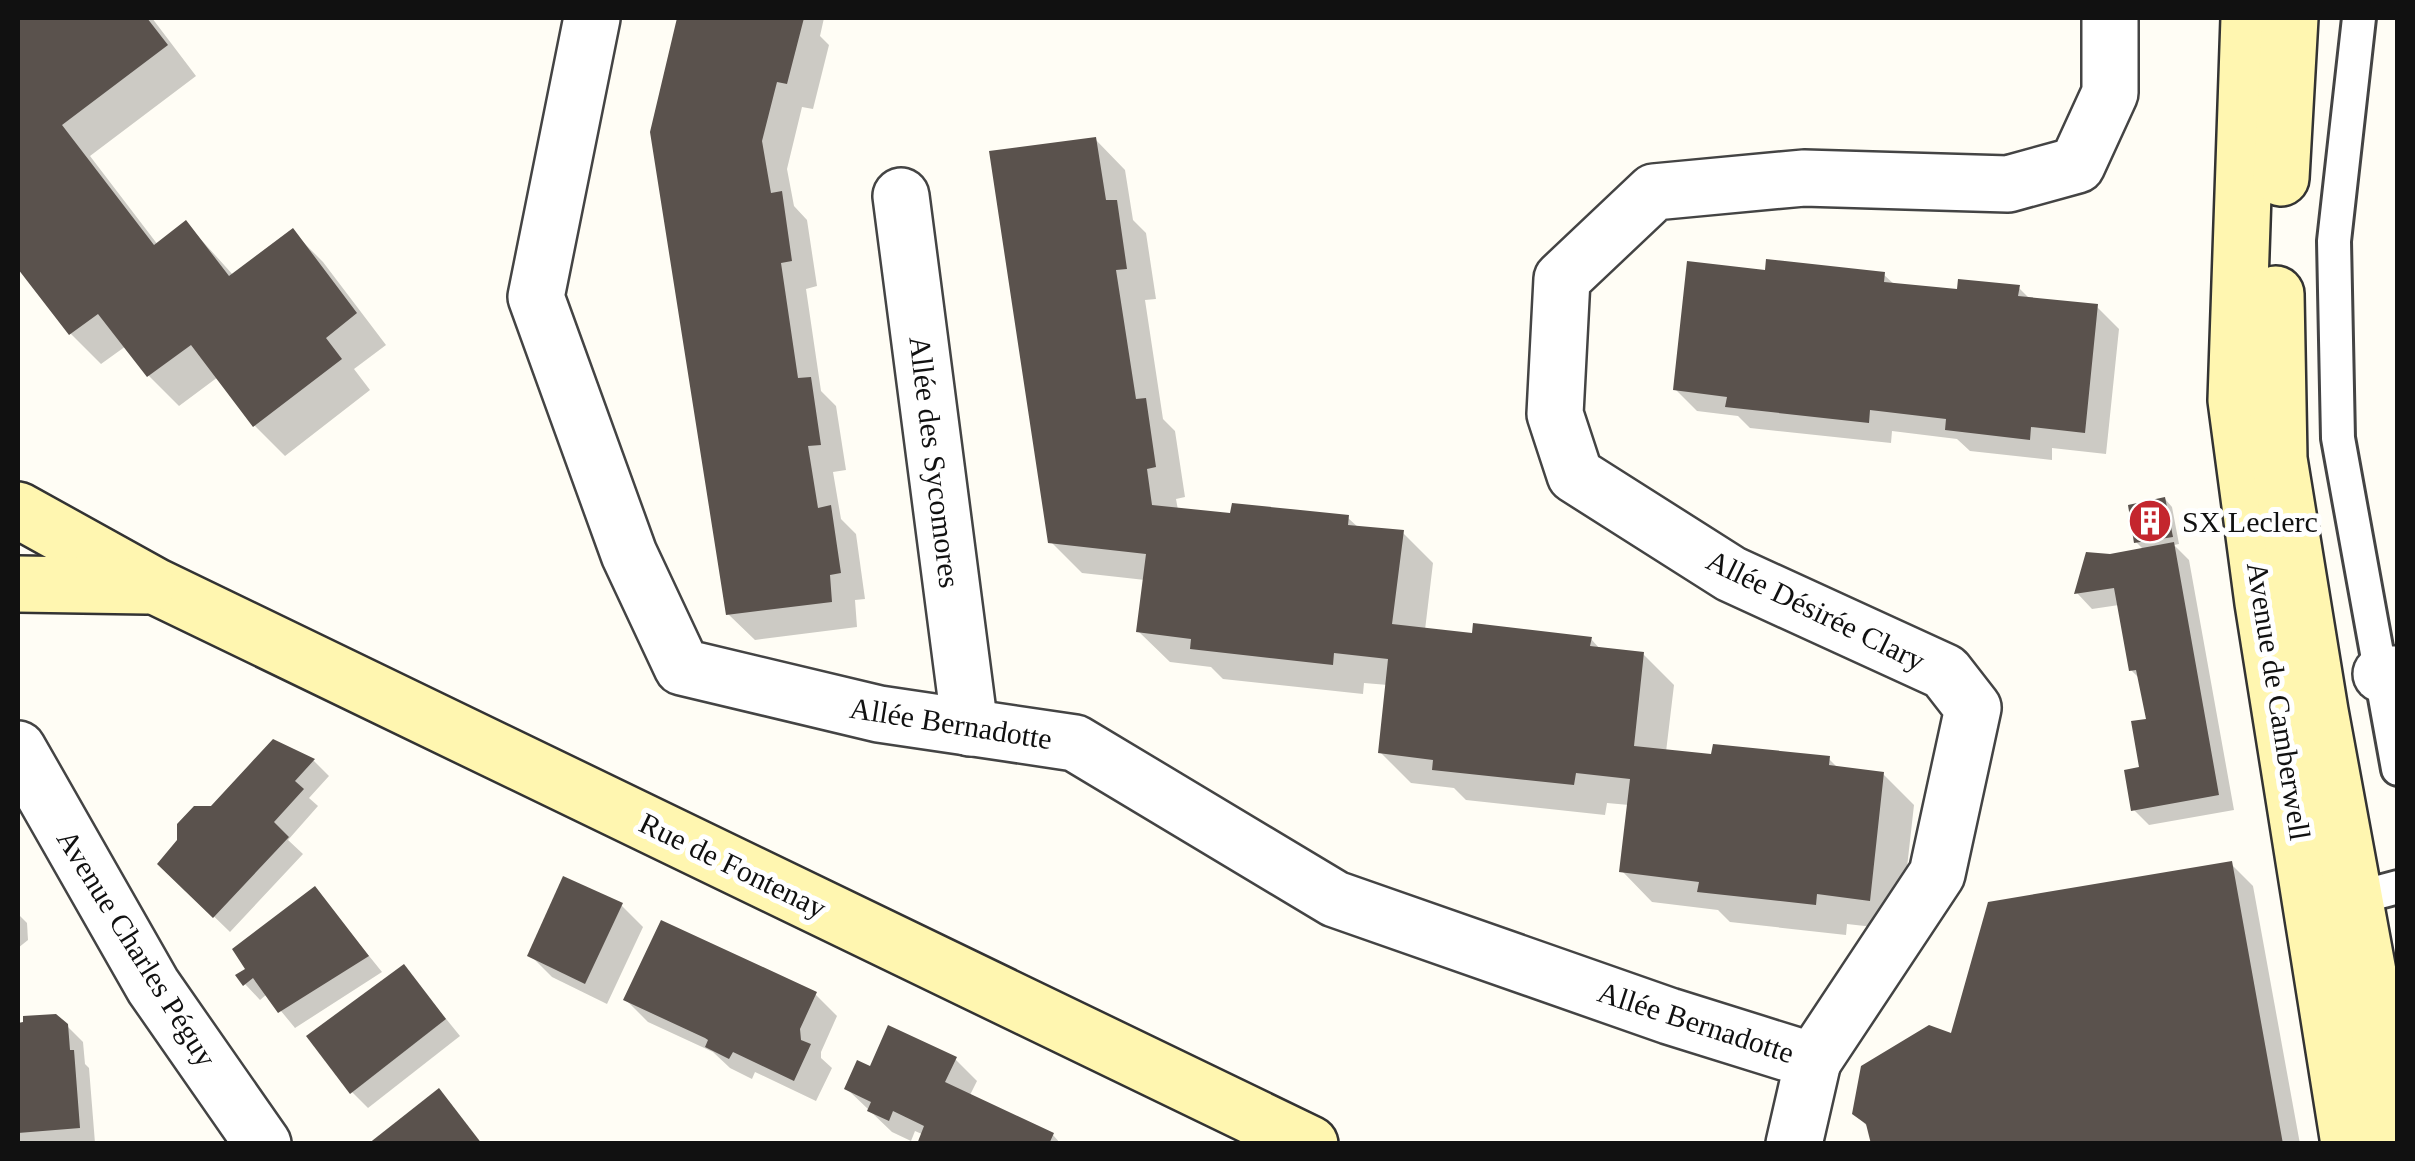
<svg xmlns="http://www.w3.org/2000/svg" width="2415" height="1161" font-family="Georgia,serif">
<rect width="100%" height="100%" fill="#fffdf5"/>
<!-- shadow -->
<g fill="#0003">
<path d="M18 18H152L196 76 90 156 158 245 186 223 234 276 293 232 323 262 386 345 354 369 370 390 285 456 255 426 218 377 179 406 149 376 126 346 101 364 71 334 18 265Z"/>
<path d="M680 18H824L820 36 829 45 813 109 802 107 787 169 794 206 807 220 817 286 806 289 821 391 836 406 846 470 833 472 841 519 856 534 865 599 855 600 857 627 755 640 728 614 653 132Z"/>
<path d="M1095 139 1125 170 1133 220 1146 233 1156 299 1145 300 1163 419 1175 431 1185 497 1176 499 1178 510 1232 516 1348 518 1359 528 1403 533 1433 563 1425 630 1474 636 1591 639 1601 650 1643 654 1674 685 1666 752 1713 757 1829 759 1839 769 1883 774 1914 805 1900 930 1847 924 1846 935 1730 922 1718 910 1652 902 1622 871 1629 805 1607 803 1605 815 1466 800 1454 788 1411 783 1380 752 1388 685 1364 683 1363 694 1223 679 1211 667 1170 662 1139 632 1145 580 1082 573 1051 542Z"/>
<path d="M1767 273 1883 274 1895 285 1959 292 2019 288 2031 300 2097 307 2119 329 2106 454 2052 448V460L1970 451 1957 439 1892 431 1891 443 1750 428 1738 416 1697 411 1675 389Z"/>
<path d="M2165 499 2172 507 2179 544 2174 545 2189 560 2234 810 2149 825 2133 809 2149 722 2141 680 2131 670 2119 605 2092 609 2077 593 2110 556 2144 550 2136 542Z"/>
<path d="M274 742 314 761 329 776 309 798 318 806 288 840 303 854 230 932 160 864Z"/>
<path d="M2231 864 2253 886 2300 1144H1873L1870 1129 1854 1113 1950 1036Z"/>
<path d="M315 889 382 972 295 1028 267 994 260 1000 245 984 248 969Z"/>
<path d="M621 905 643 927 607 1004 552 977 530 955Z"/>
<path d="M18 914 27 923 28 940 18 948Z"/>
<path d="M404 967 460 1036 368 1108 352 1092Z"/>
<path d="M815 994 837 1016 821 1052V1058L832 1068 816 1101 755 1072 752 1079 730 1068 713 1052 648 1022 626 1000Z"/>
<path d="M18 1025 67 1026 83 1042 85 1064 89 1068 95 1143 18 1144Z"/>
<path d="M955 1059 977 1081 969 1097 1053 1135 1061 1144H920L924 1135 915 1131 911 1141 892 1132 847 1089 872 1069Z"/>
</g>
<!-- building -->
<g fill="#5a524d">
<path d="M18 18H147L168 45 62 125 154 245 186 220 229 276 293 228 357 313 326 338 342 359 253 427 191 345 147 377 98 314 69 335 18 269Z"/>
<path d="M677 18H804L787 84 777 82 762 141 771 193 782 191 792 261 781 263 798 378 811 377 821 445 808 446 818 508 831 505 841 573 830 575 832 602 726 615 650 132Z"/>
<path d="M1096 137 1106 200H1117L1127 269 1116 270 1136 399 1146 398 1156 467 1147 469 1152 505 1230 513 1232 503 1349 515 1348 525 1404 530 1392 624 1472 633 1473 623 1592 637 1590 646 1644 652 1634 746 1711 754 1713 744 1830 756 1829 765 1884 772 1870 901 1817 894 1816 905 1697 892 1699 882 1619 872 1630 779 1576 773 1574 785 1432 770 1433 760 1378 753 1388 659 1334 653 1333 665 1190 649 1191 639 1136 632 1146 554 1048 543 989 151Z"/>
<path d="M1766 259 1885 272 1884 282 1957 289 1958 279 2020 285 2018 296 2098 304 2085 433 2031 427 2030 440 1945 430 1946 419 1870 410 1869 423 1725 407 1727 397 1673 390 1687 261 1765 270Z"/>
<path d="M2165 497 2173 537 2134 543 2128 505Z"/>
<path d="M2174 542 2219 795 2131 811 2124 770 2139 767 2131 721 2146 719 2136 670 2129 671 2114 588 2074 594 2086 552 2110 554Z"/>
<path d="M273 739 315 759 295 781 304 789 274 822 289 837 213 918 157 864 177 840V824L194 806H211Z"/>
<path d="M2232 861 2283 1144H1871L1866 1124 1852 1114 1861 1066 1929 1025 1951 1033 1988 902Z"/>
<path d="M563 876 623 903 585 984 527 956Z"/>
<path d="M315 886 369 956 278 1013 253 978 243 986 235 975 245 969 232 949Z"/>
<path d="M661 920 817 992 800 1029 801 1040 811 1044 794 1081 733 1052 729 1059 705 1047 708 1040 705 1038 623 1000Z"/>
<path d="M404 964 446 1019 350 1094 306 1036Z"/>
<path d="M56 1014 68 1024 70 1050H74L80 1128 18 1133V1023L23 1022V1016Z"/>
<path d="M888 1025 957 1057 945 1082 1054 1133 1049 1144H917L924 1126 893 1111 889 1121 867 1111 871 1102 844 1089 857 1060 870 1066Z"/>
<path d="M439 1088 482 1144H368Z"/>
</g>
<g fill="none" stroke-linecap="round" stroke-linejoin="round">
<!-- lane casing -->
<g stroke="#444" stroke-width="38">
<g id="lane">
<path d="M2359 18 2334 241 2338 438 2398 769"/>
<path d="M2353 899 2398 887"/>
</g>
</g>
<!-- street casing -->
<g stroke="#444" stroke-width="60">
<g id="street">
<path d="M592 18 536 297 629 554 682 667 879 714 1075 743 1335 899 1669 1016 1813 1061 1794 1144"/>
<path d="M901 196 970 728"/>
<path d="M2381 674H2398"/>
<path d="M18 749 153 986 263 1144"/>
<path d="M1813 1061 1937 874 1973 708 1945 672 1731 574 1575 475 1555 414 1562 279 1654 192 1804 178 2008 184 2077 165 2110 93V18"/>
</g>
</g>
<!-- secondary casing -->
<g stroke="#333" stroke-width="60">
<g id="secondary">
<path d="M2249 18 2236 400 2263 603 2349 1144"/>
<path d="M2281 178 2290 18"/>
<path d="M2276 294 2279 459 2320 711 2398 1135"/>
<path d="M18 510 155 586 1310 1144"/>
<path d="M18 584 147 586"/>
</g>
</g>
<!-- lane -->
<use href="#lane" stroke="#fff" stroke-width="32"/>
<!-- street -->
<use href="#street" stroke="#fff" stroke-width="55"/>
<!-- secondary -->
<use href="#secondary" stroke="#fff6b0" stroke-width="55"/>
</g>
<!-- icons -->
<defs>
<g id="building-disc" transform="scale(2.25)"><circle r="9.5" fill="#c4262e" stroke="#fff"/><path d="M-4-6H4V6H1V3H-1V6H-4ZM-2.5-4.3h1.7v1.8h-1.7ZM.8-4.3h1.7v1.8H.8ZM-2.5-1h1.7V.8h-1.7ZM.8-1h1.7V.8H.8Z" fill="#fff"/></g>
</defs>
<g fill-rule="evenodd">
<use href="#building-disc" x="2150" y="521"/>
</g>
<g text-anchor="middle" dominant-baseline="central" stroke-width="10" stroke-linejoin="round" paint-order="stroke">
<!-- street labels -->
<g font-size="30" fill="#111" stroke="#fff">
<text transform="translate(935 462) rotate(83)">Allée des Sycomores</text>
<text transform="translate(1816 610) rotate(26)">Allée Désirée Clary</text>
<text transform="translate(2279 701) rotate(81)">Avenue de Camberwell</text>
<text transform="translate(951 723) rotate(9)">Allée Bernadotte</text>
<text transform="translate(733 865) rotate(26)">Rue de Fontenay</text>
<text transform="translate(137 948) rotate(58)">Avenue Charles Péguy</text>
<text transform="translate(1696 1022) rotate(18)">Allée Bernadotte</text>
</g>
<!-- poi labels -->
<g font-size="30" fill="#111" stroke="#fff" text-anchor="start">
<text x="2182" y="521">SX Leclerc</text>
</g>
</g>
<!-- border -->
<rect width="2415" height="1161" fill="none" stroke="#111111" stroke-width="40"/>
</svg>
